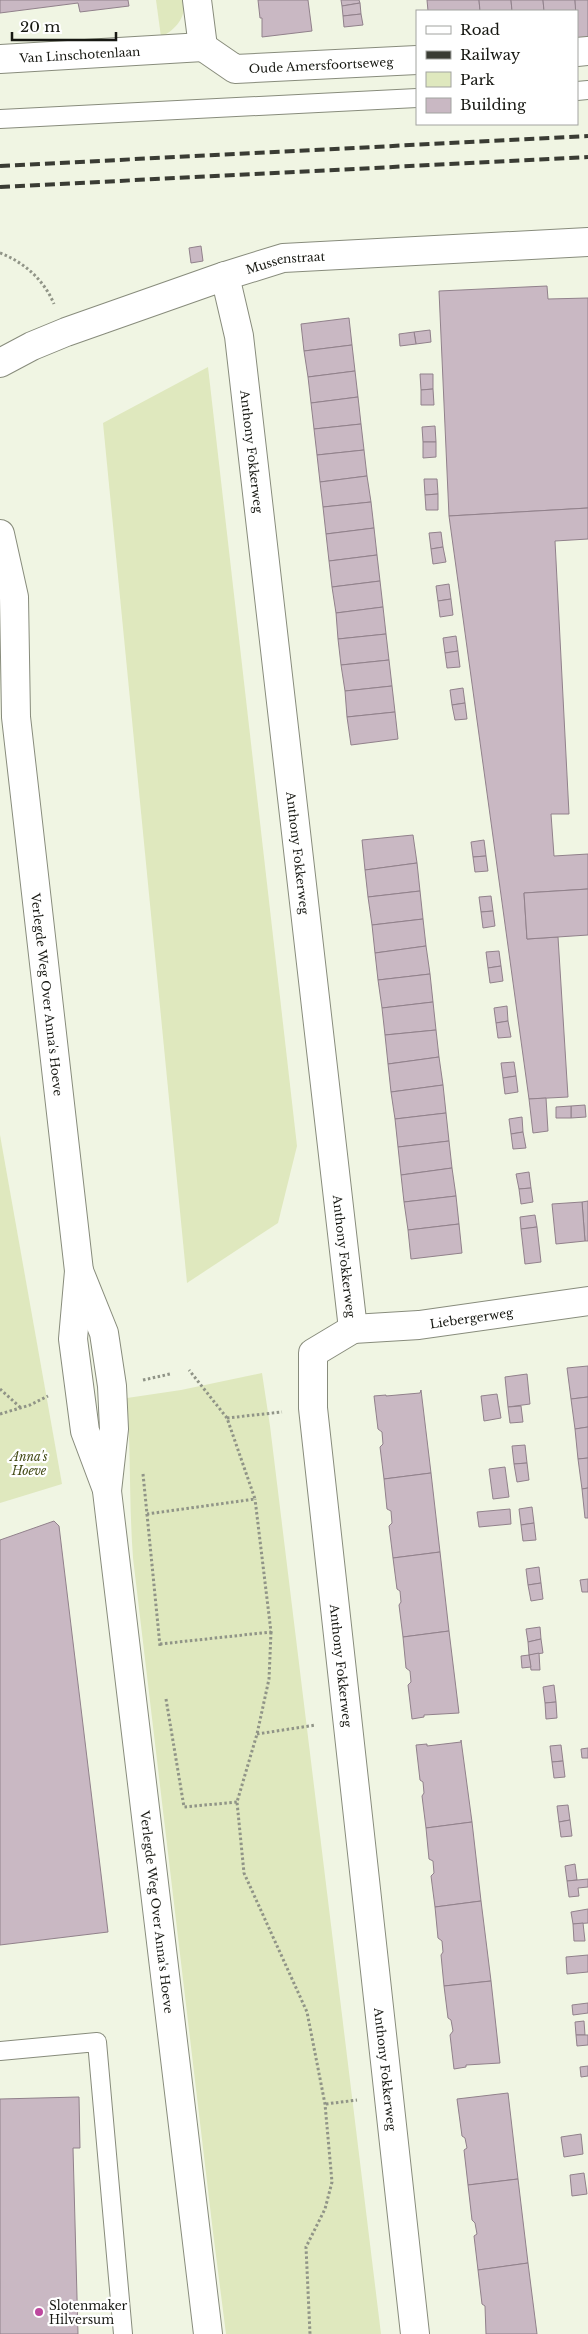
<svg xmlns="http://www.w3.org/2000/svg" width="588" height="2334" font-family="'Libre Baskerville',serif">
<rect width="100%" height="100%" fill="#f0f5e3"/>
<!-- green -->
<g fill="#dfe8be">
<path d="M156 0H184C186 18 176 29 161 37Z"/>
<path d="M208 367 297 1146 278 1223 187 1283 103 423Z"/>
<path d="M0 1135 62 1484 0 1503Z"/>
<path d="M262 1373 270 1426 381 2334H226L213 2232 133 1558C129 1504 131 1451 127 1398L181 1390Z"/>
</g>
<!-- building -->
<g fill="#c9b8c3" stroke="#91818b">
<path d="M0 0H128L129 6 80 12 78 3 0 13Z"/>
<path d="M258 0H308L312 31 262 37V18H260Z"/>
<path d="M341 0H359L360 3 342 6Z"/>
<path d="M427 0H479L480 11H428Z"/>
<path d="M479 0H511L512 11H480Z"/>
<path d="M511 0H543L544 11H512Z"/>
<path d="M543 0H575L576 11H544Z"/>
<path d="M575 0H588V39L577 40Z"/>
<path d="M360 3 361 14 343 16 342 6Z"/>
<path d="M361 14 363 25 344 27 343 16Z"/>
<path d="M201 246 203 261 191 263 189 248Z"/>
<path d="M547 286 548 299 588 298V508L449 516 439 291Z"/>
<path d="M349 318 352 345 304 351 301 324Z"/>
<path d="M430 330 431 342 416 344 414 332Z"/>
<path d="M414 332 416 344 400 346 399 334Z"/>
<path d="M352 345 355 371 308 377 304 351Z"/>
<path d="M355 371 358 397 311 403 308 377Z"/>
<path d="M420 374H433V389L421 390Z"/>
<path d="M433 389 434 405H421V390Z"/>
<path d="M358 397 361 424 314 429 311 403Z"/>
<path d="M361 424 364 450 317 455 314 429Z"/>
<path d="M435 426 436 442H423L422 427Z"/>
<path d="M423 442H436V457L423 458Z"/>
<path d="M364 450 367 476 320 482 317 455Z"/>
<path d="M367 476 371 502 323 507 320 482Z"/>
<path d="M424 479H437L438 494 425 495Z"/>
<path d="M438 494V510H426L425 495Z"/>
<path d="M371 502 374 528 326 534 323 507Z"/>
<path d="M588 508V539L555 541 569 814H551L554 856 588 854V889L524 893 527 939 558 937 568 1097 529 1099 449 516Z"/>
<path d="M374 528 377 555 329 561 326 534Z"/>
<path d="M441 532 443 547 431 549 429 533Z"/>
<path d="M443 547 446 562 433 564 431 549Z"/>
<path d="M377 555 380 581 332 587 329 561Z"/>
<path d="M380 581 383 607 336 613 332 587Z"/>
<path d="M449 584 451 599 438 601 436 586Z"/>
<path d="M451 599 453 615 440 617 438 601Z"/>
<path d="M383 607 386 634 338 639 336 613Z"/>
<path d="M386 634 389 660 341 665 338 639Z"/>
<path d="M456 636 458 651 445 653 443 638Z"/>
<path d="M458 651 460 667 447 668 445 653Z"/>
<path d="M389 660 392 686 345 691 341 665Z"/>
<path d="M392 686 395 712 347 717 345 691Z"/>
<path d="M463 688 465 703 452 705 450 690Z"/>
<path d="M465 703 467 719 455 720 452 705Z"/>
<path d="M395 712 398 739 351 745 347 717Z"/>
<path d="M413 835 417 863 365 870 362 840Z"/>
<path d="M484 840 486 856 473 857 471 842Z"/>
<path d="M486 856 488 871 475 872 473 857Z"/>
<path d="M417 863 420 891 368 897 365 870Z"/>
<path d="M588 889V935L527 939 524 893Z"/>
<path d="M420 891 423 919 372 925 368 897Z"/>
<path d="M491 896 493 911 481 912 479 897Z"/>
<path d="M493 911 495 926 483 928 481 912Z"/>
<path d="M423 919 426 946 375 953 372 925Z"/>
<path d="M426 946 430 974 378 980 375 953Z"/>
<path d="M499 951 501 966 488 968 486 952Z"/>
<path d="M501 966 503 981 490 983 488 968Z"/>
<path d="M430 974 433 1002 382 1008 378 980Z"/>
<path d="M433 1002 436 1030 385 1035 382 1008Z"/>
<path d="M507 1006 508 1021 496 1023 494 1008Z"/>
<path d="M508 1021 511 1037 498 1038 496 1023Z"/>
<path d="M436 1030 439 1057 388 1064 385 1035Z"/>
<path d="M439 1057 443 1085 391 1092 388 1064Z"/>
<path d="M514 1062 516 1076 503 1078 501 1063Z"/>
<path d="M516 1076 518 1092 505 1094 503 1078Z"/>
<path d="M443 1085 446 1113 395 1119 391 1092Z"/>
<path d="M546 1098 548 1131 533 1133 529 1099Z"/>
<path d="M585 1105 586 1117 571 1118V1106Z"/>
<path d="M571 1106V1118H556V1107Z"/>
<path d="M446 1113 449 1141 398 1147 395 1119Z"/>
<path d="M522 1117 523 1132 511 1134 509 1119Z"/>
<path d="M523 1132 526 1148 513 1149 511 1134Z"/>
<path d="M449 1141 452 1168 401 1175 398 1147Z"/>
<path d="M452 1168 456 1196 404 1202 401 1175Z"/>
<path d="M529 1172 531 1188 519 1189 516 1174Z"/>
<path d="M531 1188 533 1202 521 1204 519 1189Z"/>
<path d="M456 1196 459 1224 408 1230 404 1202Z"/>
<path d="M588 1201V1241H585L582 1202Z"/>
<path d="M582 1202 585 1241 556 1244 552 1204Z"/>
<path d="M535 1215 537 1227 521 1229 520 1217Z"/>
<path d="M459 1224 462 1253 411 1259 408 1230Z"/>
<path d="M537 1227 541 1262 525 1264 521 1229Z"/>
<path d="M588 1366V1397L571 1399 567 1368Z"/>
<path d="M527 1374 530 1404 508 1407 505 1377Z"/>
<path d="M421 1390 431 1473 384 1479 380 1447 383 1444 382 1432 378 1429 374 1396 386 1395V1396L420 1393Z"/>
<path d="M497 1394 501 1418 484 1421 481 1396Z"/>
<path d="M588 1397V1427L575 1429 571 1399Z"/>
<path d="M521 1406 523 1422 510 1423 508 1407Z"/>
<path d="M588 1427V1458L578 1459 575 1429Z"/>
<path d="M525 1445 527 1463 514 1464 512 1446Z"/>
<path d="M588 1458V1488L582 1489 578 1459Z"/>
<path d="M527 1463 529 1480 517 1482 514 1464Z"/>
<path d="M505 1467 509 1497 493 1499 489 1469Z"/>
<path d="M431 1473 440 1552 393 1558 389 1526 392 1523 391 1511 387 1509 384 1479Z"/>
<path d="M588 1488V1518H585L582 1489Z"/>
<path d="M532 1507 534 1523 521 1525 519 1509Z"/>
<path d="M510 1509 511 1524 479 1527 477 1512Z"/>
<path d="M54 1521 59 1526 108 1932 0 1945V1540Z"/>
<path d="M534 1523 536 1540 523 1541 521 1525Z"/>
<path d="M440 1552 449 1631 403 1637 399 1605 401 1602 400 1591 397 1589 393 1558Z"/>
<path d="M539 1567 541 1583 528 1585 526 1569Z"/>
<path d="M588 1579V1592H582L580 1580Z"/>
<path d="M541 1583 543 1599 531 1601 528 1585Z"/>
<path d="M540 1627 541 1639 528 1642 526 1629Z"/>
<path d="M449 1631 459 1713 424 1715V1717L412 1719 408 1685 411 1682 410 1671 406 1668 403 1637Z"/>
<path d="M541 1639 543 1653 529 1655 528 1642Z"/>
<path d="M539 1653 540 1670H531L529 1655Z"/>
<path d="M529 1655 531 1667 522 1668 521 1656Z"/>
<path d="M554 1685 556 1702 545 1703 543 1687Z"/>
<path d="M556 1702 557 1718 546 1719 545 1703Z"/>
<path d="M461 1740 472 1822 426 1828 422 1796 424 1793 423 1782 420 1780 416 1745 427 1744V1746L461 1742Z"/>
<path d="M561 1745 563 1761 552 1762 550 1746Z"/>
<path d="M588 1748V1758H582L581 1749Z"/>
<path d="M563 1761 565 1777 554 1778 552 1762Z"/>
<path d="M568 1805 570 1820 559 1822 557 1806Z"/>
<path d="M570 1820 572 1836 561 1837 559 1822Z"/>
<path d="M472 1822 481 1901 435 1907 431 1876 434 1873 433 1861 429 1859 426 1828Z"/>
<path d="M575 1864 577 1880 567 1881 565 1866Z"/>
<path d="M588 1879V1887L578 1888 579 1896 569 1897 567 1881Z"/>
<path d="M481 1901 491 1981 444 1986 441 1955 443 1952 442 1941 438 1938 435 1907Z"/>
<path d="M588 1909V1923L573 1924 571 1912Z"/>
<path d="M583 1923 585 1941H574L573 1924Z"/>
<path d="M588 1955V1972L567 1974 566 1957Z"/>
<path d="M491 1981 500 2063 466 2065V2067L454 2069 450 2035 453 2031 451 2020 448 2018 444 1986Z"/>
<path d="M588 2003V2013L573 2015 572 2005Z"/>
<path d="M584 2021 585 2035H576L575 2022Z"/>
<path d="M576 2035H588V2045L577 2046Z"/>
<path d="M588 2066V2076L581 2077 580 2067Z"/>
<path d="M508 2093 518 2179 468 2185 464 2150 467 2148 465 2138 462 2136 457 2099Z"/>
<path d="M79 2097 80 2148H73L78 2334H0V2099Z"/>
<path d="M581 2134 583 2154 564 2157 561 2137Z"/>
<path d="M584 2173 587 2194 572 2196 570 2175Z"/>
<path d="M518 2179 528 2263 478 2270 474 2236 477 2234 475 2223 472 2220 468 2185Z"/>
<path d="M528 2263 537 2334H486L485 2306 482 2304 478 2270Z"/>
</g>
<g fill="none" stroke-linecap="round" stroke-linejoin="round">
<!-- service casing -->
<g stroke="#888c7c" stroke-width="20">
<g id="service">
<path d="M577 91 588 90"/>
<path d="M0 119 417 98"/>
<path d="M0 2051 97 2042 123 2334"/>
</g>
</g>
<!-- minor casing -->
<g stroke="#888c7c" stroke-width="30">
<g id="minor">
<path d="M197 0 203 47"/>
<path id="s1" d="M203 47 235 69 417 60"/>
<path d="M577 52 588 51"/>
<path id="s2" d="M0 59 203 47"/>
<path id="s3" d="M225 276 239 336 353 1329 313 1353V1408L415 2334"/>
<path id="s4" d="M0 363 32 346 66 332 225 276 283 258 588 242"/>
<path id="s5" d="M353 1329 419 1325 588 1301"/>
</g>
</g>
<!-- secondary casing -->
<g stroke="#888c7c" stroke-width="30">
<g id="secondary">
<path id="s6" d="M0 534 14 597 16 717 79 1271 73 1339 85 1431 106 1487"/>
<path id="s7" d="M79 1271 104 1333 112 1386 114 1429 107 1491 208 2334"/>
</g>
</g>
<!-- path -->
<g stroke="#909487" stroke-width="3" stroke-dasharray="2.5 2.5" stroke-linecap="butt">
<path d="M0 253C24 262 44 280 54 304"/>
<path d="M143 1380 170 1374"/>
<path d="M0 1389 21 1408"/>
<path d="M0 1414 30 1405 48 1396"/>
<path d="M227 1418 282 1412"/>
<path d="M143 1474 147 1514 255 1499 227 1418 189 1370"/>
<path d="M147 1514 160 1646"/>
<path d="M271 1632 269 1679 257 1734 237 1802 244 1873 307 2012 325 2104 332 2182 325 2209 306 2247 310 2334"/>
<path d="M160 1644 271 1632 255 1499"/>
<path d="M166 1699 184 1807 237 1802"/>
<path d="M257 1734 316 1725"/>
<path d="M326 2104 357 2100"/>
</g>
<!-- service -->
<use href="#service" stroke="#fff" stroke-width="18"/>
<!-- minor -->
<use href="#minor" stroke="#fff" stroke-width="28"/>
<!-- secondary -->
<use href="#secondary" stroke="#fff" stroke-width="28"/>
<!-- rail -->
<g stroke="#3a3c34" stroke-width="4" stroke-dasharray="10 5" stroke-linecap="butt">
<path d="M0 166 588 136"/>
<path d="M0 187 588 157"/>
</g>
</g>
<!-- markers -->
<circle fill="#bd479e" stroke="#fff" stroke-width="2" cx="39" cy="2312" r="5"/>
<g text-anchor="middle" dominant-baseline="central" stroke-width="4.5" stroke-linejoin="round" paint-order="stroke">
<!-- street labels -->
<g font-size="12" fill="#171812" stroke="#fff">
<text stroke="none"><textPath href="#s2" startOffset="80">Van Linschotenlaan</textPath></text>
<text stroke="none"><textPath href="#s1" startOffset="125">Oude Amersfoortseweg</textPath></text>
<text stroke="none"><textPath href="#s4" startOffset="304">Mussenstraat</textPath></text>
<text stroke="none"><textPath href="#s3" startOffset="178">Anthony Fokkerweg</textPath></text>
<text stroke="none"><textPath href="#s3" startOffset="582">Anthony Fokkerweg</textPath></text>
<text stroke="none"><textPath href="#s6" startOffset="464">Verlegde Weg Over Anna's Hoeve</textPath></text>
<text stroke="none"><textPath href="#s3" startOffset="988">Anthony Fokkerweg</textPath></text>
<text stroke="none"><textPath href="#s5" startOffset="119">Liebergerweg</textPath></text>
<text stroke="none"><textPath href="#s3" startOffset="1422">Anthony Fokkerweg</textPath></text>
<text stroke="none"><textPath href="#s7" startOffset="650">Verlegde Weg Over Anna's Hoeve</textPath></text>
<text stroke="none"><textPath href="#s3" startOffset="1828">Anthony Fokkerweg</textPath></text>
</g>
<!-- park labels -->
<g font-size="12" font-style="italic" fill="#444c17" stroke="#fff">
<text x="29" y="1456">Anna's<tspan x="29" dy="14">Hoeve</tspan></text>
</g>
<!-- poi labels -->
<g font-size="12" fill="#171812" stroke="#fff" text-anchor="start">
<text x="49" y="2305">Slotenmaker<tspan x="49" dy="14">Hilversum</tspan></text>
</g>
</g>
<!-- legend -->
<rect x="416" y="10" width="162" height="115" fill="#ffffff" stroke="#a2a3a0"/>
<rect x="426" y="26" width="25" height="8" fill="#ffffff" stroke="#a2a3a0"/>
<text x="460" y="35" font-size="15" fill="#171812">Road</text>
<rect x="426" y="51" width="25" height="8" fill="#3a3c34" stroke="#a2a3a0"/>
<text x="460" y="60" font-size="15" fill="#171812">Railway</text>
<rect x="426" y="72" width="25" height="15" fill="#dfe8be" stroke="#a2a3a0"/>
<text x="460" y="85" font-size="15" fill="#171812">Park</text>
<rect x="426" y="98" width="25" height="15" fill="#c9b8c3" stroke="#a2a3a0"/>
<text x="460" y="110" font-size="15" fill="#171812">Building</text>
<!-- scale -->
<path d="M12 32v8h104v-8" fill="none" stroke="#171812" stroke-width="2.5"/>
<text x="20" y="32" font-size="15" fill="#171812" stroke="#ffffff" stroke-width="4" paint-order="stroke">20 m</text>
</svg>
